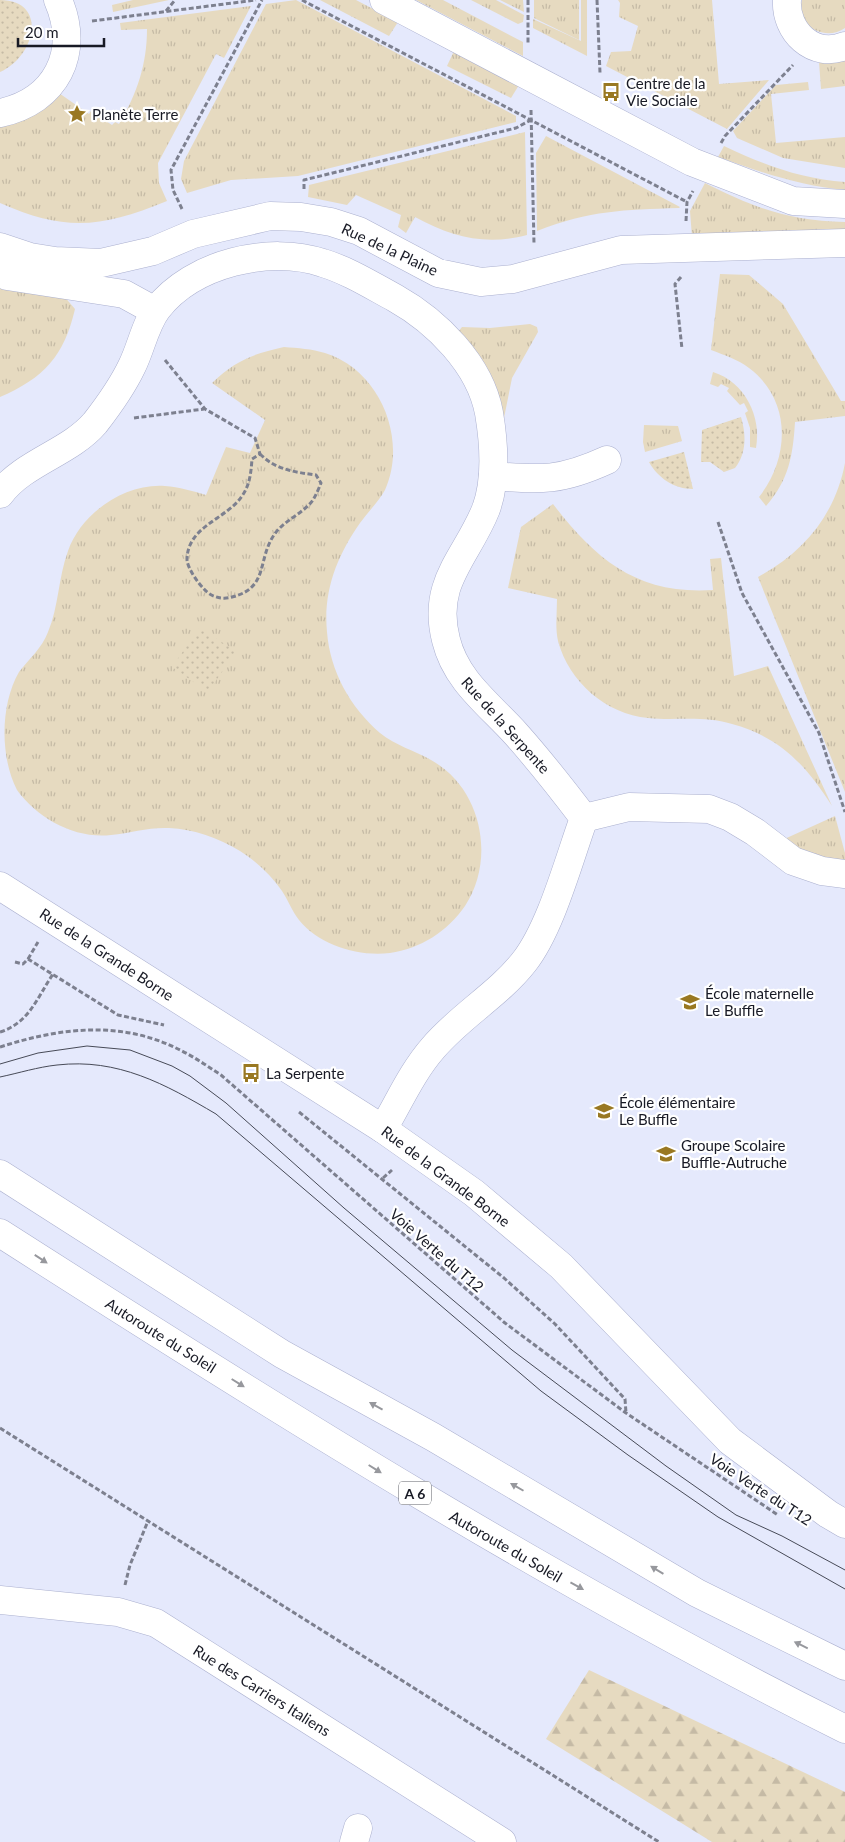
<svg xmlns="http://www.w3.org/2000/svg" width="845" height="1842" font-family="Lato,sans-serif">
<defs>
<pattern id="grass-tufts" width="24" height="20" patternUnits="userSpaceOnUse" patternTransform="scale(1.25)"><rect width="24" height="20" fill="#e6dac0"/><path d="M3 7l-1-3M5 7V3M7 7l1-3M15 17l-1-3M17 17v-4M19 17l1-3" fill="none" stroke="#c5baa5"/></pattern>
<pattern id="forest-firs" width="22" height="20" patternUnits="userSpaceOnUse" patternTransform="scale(1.25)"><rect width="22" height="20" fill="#e6dac0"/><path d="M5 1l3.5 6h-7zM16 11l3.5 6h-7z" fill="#c5baa5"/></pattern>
<pattern id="park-dots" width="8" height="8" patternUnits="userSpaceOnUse" patternTransform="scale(1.25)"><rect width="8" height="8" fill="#e6dac0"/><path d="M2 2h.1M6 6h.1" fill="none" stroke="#c5baa5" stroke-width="1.8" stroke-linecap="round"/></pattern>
</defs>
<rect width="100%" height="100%" fill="#e5e9fc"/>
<!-- grass -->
<g fill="url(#grass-tufts)">
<path d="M133 0H169L113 12 112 5Z"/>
<path d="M296 0 516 116V122L298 176 231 180 187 193 181 179 184 161 266 4Z"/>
<path d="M320 0H356L398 22 389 36Z"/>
<path d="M416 0H443L523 42V56Z"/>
<path d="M471 0H496L524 15 523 22 518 24Z"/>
<path d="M500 0H523L524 12Z"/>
<path d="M534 0H579V40L534 18Z"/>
<path d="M581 0H587V56L533 28V19L581 41Z"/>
<path d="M618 0H712L719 84 769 80 727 129 606 66 611 52 631 51 638 26 619 17 620 3Z"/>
<path d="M802 0H845V28C825 42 795 26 802 0Z"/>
<path d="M251 6 224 58 216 54 158 163 159 183 167 201C101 228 66 232 0 203V122L56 91 89 114 91 111 112 125 115 122 119 124C137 94 147 64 147 29L121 30 120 23Z"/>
<path d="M454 51 519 85 511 98 447 66Z"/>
<path d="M845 59V86L821 89 819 62Z"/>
<path d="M808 82 809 90 771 94 776 143 845 137V168L783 158 737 138 733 131 776 85Z"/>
<path d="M525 132 527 235C485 246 452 237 415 217L406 233 398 227 401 215 356 195 347 205 308 197 309 185Z"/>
<path d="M546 136 680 207 679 208C623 210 591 210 537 231L536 153Z"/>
<path d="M724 146C764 165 801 179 845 182V190C801 186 760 172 718 157Z"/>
<path d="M705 183C755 208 789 221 845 222V232L692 237 690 211Z"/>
<path d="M720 274 749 275 783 304 841 401H845V416L795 422C793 455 789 480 766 506L759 497C790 458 792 400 749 368 737 359 724 355 711 350Z"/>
<path d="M0 288 63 295 75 309C64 356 44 378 0 397Z"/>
<path d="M530 324 537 327 538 332 512 378 504 418 457 333 462 327 490 328Z"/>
<path d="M284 347C298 348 312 349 325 353 380 370 408 439 385 490 379 501 368 512 360 523 337 556 323 591 327 632 330 671 350 707 380 733 396 746 414 750 431 760 482 788 496 859 465 906 448 931 420 949 390 953 358 957 319 945 299 920 292 911 288 900 282 891 271 875 256 861 240 851 218 838 194 829 169 828 149 827 131 833 111 835 75 839 38 819 17 790 0 757 0 705 19 672 29 659 42 648 48 632 59 606 58 578 68 551 81 513 125 483 165 486 179 487 193 491 206 495L226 447 250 453 265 420 212 383C236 360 253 354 284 347Z"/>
<path d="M713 372C745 382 762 417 756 448L750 447V428L745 413 748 411 744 403 740 405 727 391 729 388 721 384 718 387 710 384Z"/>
<path d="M644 425 678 426 682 441 645 452 643 442Z"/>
<path d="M845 463V792L758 577C804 552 835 515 845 463Z"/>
<path d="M553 504C596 560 638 595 713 590L710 559 721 558 734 676 768 666 832 806C806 765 780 737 732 724 702 715 677 721 648 718 606 714 569 682 558 641 555 627 557 613 557 599L508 588 521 527Z"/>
<path d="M835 816 845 853V866H834L780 841Z"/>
</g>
<!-- forest -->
<path fill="url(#forest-firs)" d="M589 1670 845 1792V1842H712L546 1739Z"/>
<!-- park -->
<g fill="url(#park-dots)">
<path d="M0 0C48 0 36 56 0 72Z"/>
<path d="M741 417C746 434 747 453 735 468L724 472 710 462H701L702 430Z"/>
<path d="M684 452 693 489C674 489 658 478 649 462Z"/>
<path d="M200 627 236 652 208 692 172 667Z"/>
</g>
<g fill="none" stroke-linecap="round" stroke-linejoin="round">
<!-- minor casing -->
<g stroke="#abb0cf" stroke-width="29">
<g id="minor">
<path d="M384 0 692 162 793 201 845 204"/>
<path d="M787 0C785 31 813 59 845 46"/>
<path d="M0 113C56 101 81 53 58 0"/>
<path d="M0 247 30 257 55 261 101 263 153 251 193 234 270 216 301 217 331 222 359 231 438 273 481 282 513 279 621 250 845 243"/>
<path d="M0 272 7 276 124 294 155 311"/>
<path d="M493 476C542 480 561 481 607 460"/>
<path d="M0 494C24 462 69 453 95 423 109 405 122 387 132 366 141 348 145 325 157 309 193 263 269 245 323 263 349 271 371 285 395 298 436 321 480 364 489 413 494 443 497 479 486 509 467 557 431 582 446 640 456 681 489 704 516 734 540 761 562 789 584 818 569 859 551 928 524 962 498 995 460 1016 433 1048 412 1072 399 1102 383 1129"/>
<path d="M584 818 629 807 709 809 730 817 755 832 793 861 822 871 845 874"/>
<path d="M0 886 383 1129 474 1193 561 1266 730 1441 828 1514 845 1524"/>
<path d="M0 1600 118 1612 156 1623 502 1842"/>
<path d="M354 1842 358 1828"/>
</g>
</g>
<!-- highway casing -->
<g stroke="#abb0cf" stroke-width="29">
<g id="highway">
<path d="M0 1174 282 1354 433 1437 697 1593 845 1666"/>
<path d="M0 1233C275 1409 552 1583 845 1729"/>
</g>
</g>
<!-- path -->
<g stroke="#7d808f" stroke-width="3" stroke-dasharray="5 2.5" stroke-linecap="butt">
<path d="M302 0 687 202"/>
<path d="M528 0V44"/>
<path d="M597 0 600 73"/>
<path d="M166 11 175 0"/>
<path d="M92 21 256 0"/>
<path d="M531 110 534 244"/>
<path d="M721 143 725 136 793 65"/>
<path d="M304 189V180L516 128 531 120"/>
<path d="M182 209 173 190 171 170 262 0"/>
<path d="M686 221 687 202 693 191"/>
<path d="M681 277 675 284 682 349"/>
<path d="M165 360 205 409 255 438 260 454"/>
<path d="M134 418 204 409"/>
<path d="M260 454C276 470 295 472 316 475L321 483C319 488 316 495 313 500 303 514 284 520 274 535 257 560 269 588 232 597 222 600 211 597 204 589 198 583 188 569 187 560 187 526 227 519 242 496 250 485 251 472 252 459Z"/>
<path d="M718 522 742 593 819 733 845 812"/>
<path d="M28 959 38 942"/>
<path d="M15 962 23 964 28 959 118 1015 164 1025"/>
<path d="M0 1032C29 1023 37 998 53 974"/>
<path d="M0 1047C59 1028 120 1020 178 1049 193 1056 207 1066 221 1075L505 1323 626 1413 778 1515"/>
<path d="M299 1112 504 1278 555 1324 625 1399 626 1413"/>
<path d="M383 1178 392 1170"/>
<path d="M0 1428 659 1842"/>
<path d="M125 1585 130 1565 148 1521"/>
</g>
<!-- minor -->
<use href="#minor" stroke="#fff" stroke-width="28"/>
<!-- highway -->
<use href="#highway" stroke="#fff" stroke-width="28"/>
<!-- tram -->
<g stroke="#474a57" stroke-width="1">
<path d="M0 1064 38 1053 87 1046 130 1050 172 1066 190 1076 226 1103 344 1208 512 1350 666 1466 736 1515 782 1536 845 1570"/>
<path d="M0 1077C19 1073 38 1067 57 1065 118 1058 165 1084 216 1114L541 1391 628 1455 718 1517 845 1589"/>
</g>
</g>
<!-- one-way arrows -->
<defs><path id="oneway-solid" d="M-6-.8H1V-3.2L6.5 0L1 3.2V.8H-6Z" transform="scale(1.25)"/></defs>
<g fill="#97989d">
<use href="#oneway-solid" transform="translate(41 1259) rotate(33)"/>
<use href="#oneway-solid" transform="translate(238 1383) rotate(32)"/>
<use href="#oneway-solid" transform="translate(376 1406) rotate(-151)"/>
<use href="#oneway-solid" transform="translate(375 1469) rotate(32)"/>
<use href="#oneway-solid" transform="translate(517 1487) rotate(-150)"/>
<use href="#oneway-solid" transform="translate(657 1570) rotate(-149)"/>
<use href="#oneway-solid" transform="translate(577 1586) rotate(29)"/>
<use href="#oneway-solid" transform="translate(801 1645) rotate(-154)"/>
</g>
<!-- icons -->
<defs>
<g id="bus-bare" transform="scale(1.5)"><path d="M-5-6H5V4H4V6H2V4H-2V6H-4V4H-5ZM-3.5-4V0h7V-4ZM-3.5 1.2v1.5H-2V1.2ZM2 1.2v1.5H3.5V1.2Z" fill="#997822" stroke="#fff" stroke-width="2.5" paint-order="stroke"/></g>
<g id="sight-bare" transform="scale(1.5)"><path d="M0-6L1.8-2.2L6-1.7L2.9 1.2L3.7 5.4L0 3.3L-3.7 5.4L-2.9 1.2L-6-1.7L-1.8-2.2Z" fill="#997822" stroke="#fff" stroke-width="2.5" paint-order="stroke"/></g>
<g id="school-bare" transform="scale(1.5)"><path d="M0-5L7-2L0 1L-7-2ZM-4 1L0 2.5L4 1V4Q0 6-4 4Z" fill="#997822" stroke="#fff" stroke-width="2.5" paint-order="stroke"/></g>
</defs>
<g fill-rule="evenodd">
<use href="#bus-bare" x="611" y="92"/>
<use href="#sight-bare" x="77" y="114"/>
<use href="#school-bare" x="690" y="1002"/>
<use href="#bus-bare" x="251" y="1073"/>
<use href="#school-bare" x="604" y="1111"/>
<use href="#school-bare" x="666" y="1154"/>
</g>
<g text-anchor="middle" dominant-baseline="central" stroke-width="4.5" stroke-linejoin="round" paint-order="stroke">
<!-- shield labels -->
<rect fill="#fff" stroke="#5d5f66" stroke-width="1" x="399" y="1481.5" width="32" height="23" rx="4"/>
<g font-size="14" font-weight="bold" fill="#181a25">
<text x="415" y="1493">A 6</text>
</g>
<!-- poi labels -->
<g font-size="15" fill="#181a25" stroke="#fff" text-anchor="start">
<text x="626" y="83">Centre de la<tspan x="626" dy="17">Vie Sociale</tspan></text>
<text x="92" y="114">Planète Terre</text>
<text x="705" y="993">École maternelle<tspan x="705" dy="17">Le Buffle</tspan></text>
<text x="266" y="1073">La Serpente</text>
<text x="619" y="1102">École élémentaire<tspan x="619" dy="17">Le Buffle</tspan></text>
<text x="681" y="1145">Groupe Scolaire<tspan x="681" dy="17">Buffle-Autruche</tspan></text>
</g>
<!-- street labels -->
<g font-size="15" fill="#181a25" stroke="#fff">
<text transform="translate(390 249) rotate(25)">Rue de la Plaine</text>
<text transform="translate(506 725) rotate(48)">Rue de la Serpente</text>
<text transform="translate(107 954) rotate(33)">Rue de la Grande Borne</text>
<text transform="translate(446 1176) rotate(37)">Rue de la Grande Borne</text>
<text transform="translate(437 1250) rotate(41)">Voie Verte du T12</text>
<text transform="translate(161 1335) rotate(32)">Autoroute du Soleil</text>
<text transform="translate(761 1489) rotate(33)">Voie Verte du T12</text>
<text transform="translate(506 1546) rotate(30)">Autoroute du Soleil</text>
<text transform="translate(262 1690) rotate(32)">Rue des Carriers Italiens</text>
</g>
</g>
<!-- scale -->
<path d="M18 38v8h86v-8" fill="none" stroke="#181a25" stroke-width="2.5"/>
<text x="25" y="38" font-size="15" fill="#181a25" stroke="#ffffff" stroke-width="4" paint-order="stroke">20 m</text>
</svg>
